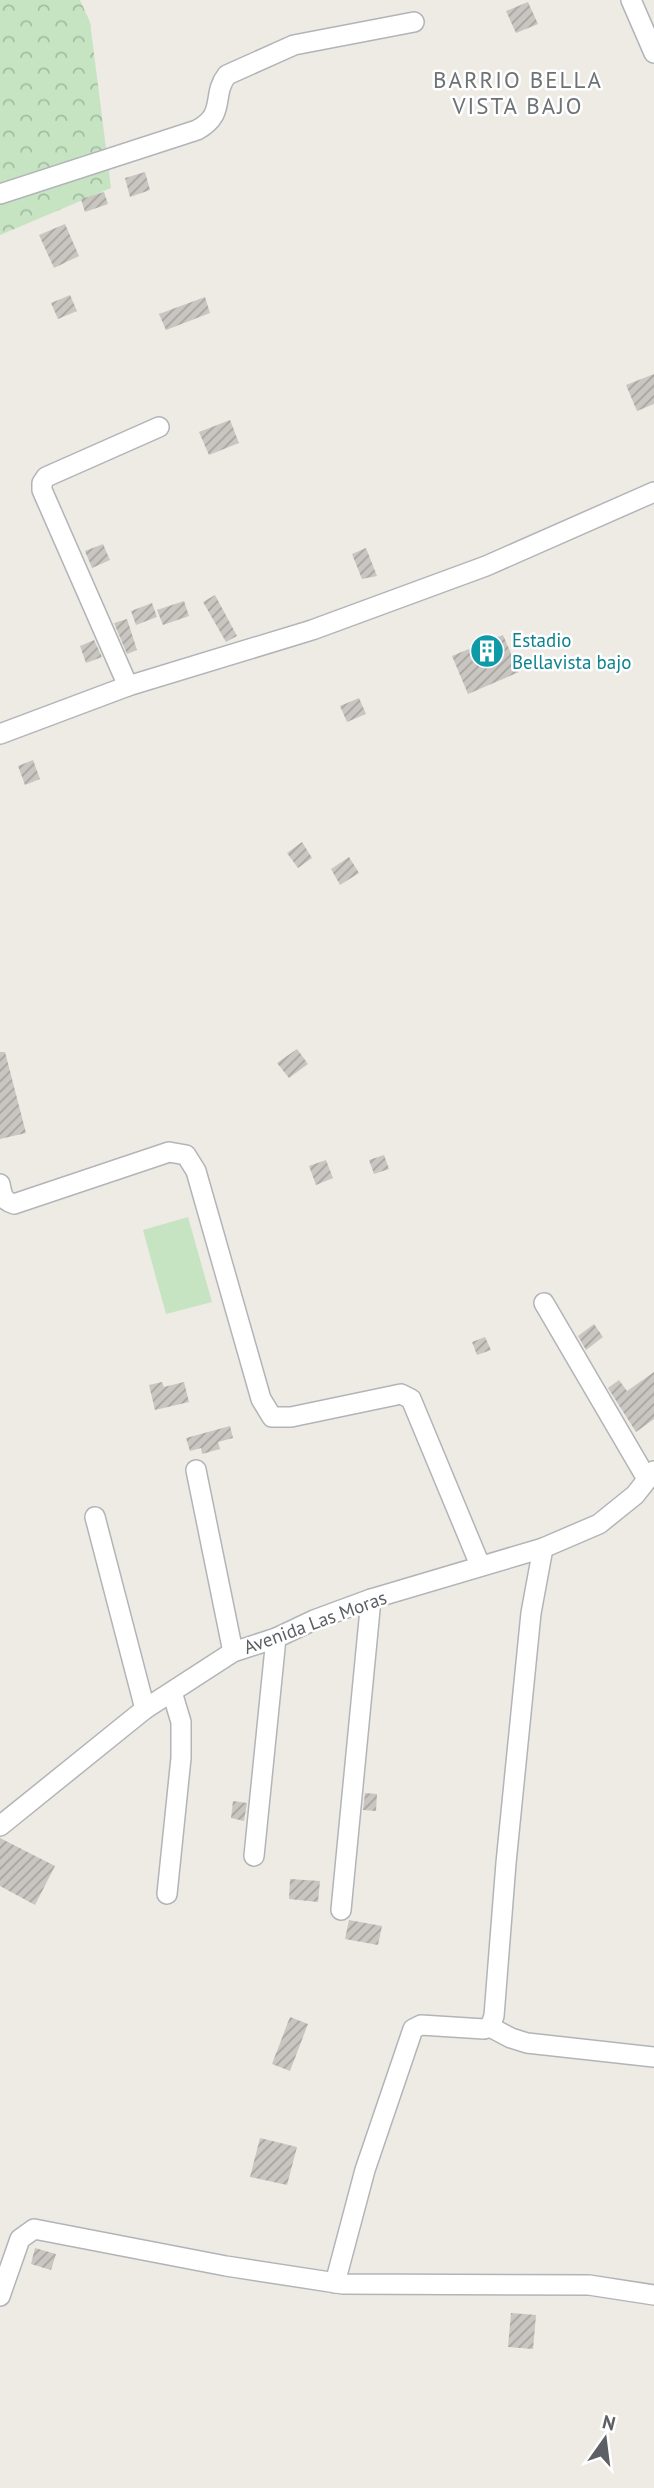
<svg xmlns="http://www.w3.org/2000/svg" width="654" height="2488" font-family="'PT Sans',sans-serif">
<defs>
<pattern id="forest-crowns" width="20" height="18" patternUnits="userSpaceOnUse" patternTransform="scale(1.75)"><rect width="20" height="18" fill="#c6e4c2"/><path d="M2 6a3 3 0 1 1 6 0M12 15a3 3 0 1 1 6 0" fill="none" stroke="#a4bca1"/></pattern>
<pattern id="building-hatch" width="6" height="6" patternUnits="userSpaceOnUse" patternTransform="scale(1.75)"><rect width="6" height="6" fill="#c9c5c1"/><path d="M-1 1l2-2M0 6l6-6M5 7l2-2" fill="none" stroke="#a6a3a0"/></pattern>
</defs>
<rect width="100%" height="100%" fill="#eeeae4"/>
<!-- green -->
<path fill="#c6e4c2" d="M188 1217 212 1302 166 1314 143 1230Z"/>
<!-- forest -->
<path fill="url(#forest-crowns)" d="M0 0H80L90 22 111 188 0 235Z"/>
<!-- building -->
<g fill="url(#building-hatch)">
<path d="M528 2 538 24 516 33 506 11Z"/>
<path d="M145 172 150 190 130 197 125 178Z"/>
<path d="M104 192 108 204 85 212 81 199Z"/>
<path d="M65 224 79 256 54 268 39 235Z"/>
<path d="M70 295 77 311 58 319 51 303Z"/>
<path d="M205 297 210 313 166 330 159 314Z"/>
<path d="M654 374V404L637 411 626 385Z"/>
<path d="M230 420 239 443 209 455 199 432Z"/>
<path d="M103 544 110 560 92 568 85 551Z"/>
<path d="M366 548 377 576 362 579 352 554Z"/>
<path d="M215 595 237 636 226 642 203 602Z"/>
<path d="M184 601 189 616 163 625 157 610Z"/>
<path d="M152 603 157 617 136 625 131 611Z"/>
<path d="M127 619 137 650 127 654 114 623Z"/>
<path d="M503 635 519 672 468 694 452 656Z"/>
<path d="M94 640 102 657 86 663 80 646Z"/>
<path d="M359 698 366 714 347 722 340 706Z"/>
<path d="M33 760 40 779 25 785 18 766Z"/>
<path d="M302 842 312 858 298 868 287 853Z"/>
<path d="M349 857 359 873 340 885 331 869Z"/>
<path d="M297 1049 308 1064 289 1078 277 1063Z"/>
<path d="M0 1052H5L26 1133 0 1139Z"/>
<path d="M384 1155 389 1169 374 1174 369 1160Z"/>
<path d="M326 1160 333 1178 316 1185 309 1166Z"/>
<path d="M594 1324 603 1337 586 1350 578 1336Z"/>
<path d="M485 1337 491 1350 477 1355 472 1342Z"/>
<path d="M654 1372V1419L636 1432 608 1388 619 1380 627 1391Z"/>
<path d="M162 1382 164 1387 184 1382 189 1402 155 1410 149 1385Z"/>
<path d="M230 1426 233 1438 218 1442 220 1449 202 1454 201 1448 190 1451 186 1438Z"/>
<path d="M365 1793 377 1794 376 1811 363 1810Z"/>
<path d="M233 1801 247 1803 244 1821 231 1818Z"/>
<path d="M0 1838 55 1866 35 1905 0 1886Z"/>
<path d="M290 1879 320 1881 318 1902 289 1899Z"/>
<path d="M349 1920 382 1926 378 1945 345 1939Z"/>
<path d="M290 2017 308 2024 290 2071 272 2064Z"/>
<path d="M260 2138 297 2147 287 2185 250 2177Z"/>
<path d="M35 2248 56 2254 51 2270 31 2264Z"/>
<path d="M511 2313 536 2315 533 2349 508 2347Z"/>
</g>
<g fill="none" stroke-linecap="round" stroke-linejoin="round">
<!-- minor casing -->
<g stroke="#b1b5b8" stroke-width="22">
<g id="minor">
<path d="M631 0 654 53"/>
<path d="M0 194 197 130C227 114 211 95 227 75L294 45 414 22"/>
<path d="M128 686 42 490V483L46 477 159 427"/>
<path d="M0 734 128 686 312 630 486 566 654 492"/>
<path d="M0 1184C2 1195 3 1201 14 1204L169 1152 186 1155 196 1171 261 1399 272 1417H291L401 1394 411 1399 480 1565"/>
<path d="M544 1303 647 1479"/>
<path d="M196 1470 233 1652"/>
<path d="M95 1517 145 1709"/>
<path d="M0 1826 145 1709 233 1652 276 1638 314 1620 371 1599 543 1548 599 1524 635 1495 654 1471"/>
<path d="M254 1856 276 1638"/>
<path d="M167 1894 181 1758V1722L172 1692"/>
<path d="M341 1910 371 1599"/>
<path d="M490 2027 511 2038 527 2043 654 2057"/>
<path d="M335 2283 365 2170 413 2029 421 2025 484 2029 490 2027 494 2016 506 1863 531 1613 543 1548"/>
<path d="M0 2296 20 2239 34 2229 226 2266 343 2284 589 2285 654 2295"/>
</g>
</g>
<!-- minor -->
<use href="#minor" stroke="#fff" stroke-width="19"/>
</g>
<!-- icons -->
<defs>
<g id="building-disc" transform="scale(1.75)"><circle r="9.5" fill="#0f9aa8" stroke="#fff"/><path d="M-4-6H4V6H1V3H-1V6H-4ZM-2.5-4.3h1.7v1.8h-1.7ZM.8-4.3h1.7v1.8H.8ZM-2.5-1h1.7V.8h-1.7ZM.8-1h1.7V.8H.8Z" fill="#fff"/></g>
</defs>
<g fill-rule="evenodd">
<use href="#building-disc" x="487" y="651"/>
</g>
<g text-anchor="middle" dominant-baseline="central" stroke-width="5" stroke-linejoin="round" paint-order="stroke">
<!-- culture labels -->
<g font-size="19" fill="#0d838f" stroke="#fff" text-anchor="start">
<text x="512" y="640">Estadio<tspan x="512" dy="22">Bellavista bajo</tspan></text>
</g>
<!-- street labels -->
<g font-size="19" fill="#5c6064" stroke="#fff">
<text transform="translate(315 1622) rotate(-20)">Avenida Las Moras</text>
</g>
<!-- quarter labels -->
<g font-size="23" letter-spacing="2" fill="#6d7276" stroke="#fff">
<text x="518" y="79">BARRIO BELLA<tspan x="518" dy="26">VISTA BAJO</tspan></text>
</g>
</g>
<!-- north arrow -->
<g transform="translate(605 2439) rotate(14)" stroke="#ffffff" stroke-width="5" paint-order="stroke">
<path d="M0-5L12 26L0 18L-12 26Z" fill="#5c6064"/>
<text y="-10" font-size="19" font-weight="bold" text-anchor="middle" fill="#5c6064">N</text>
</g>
</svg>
